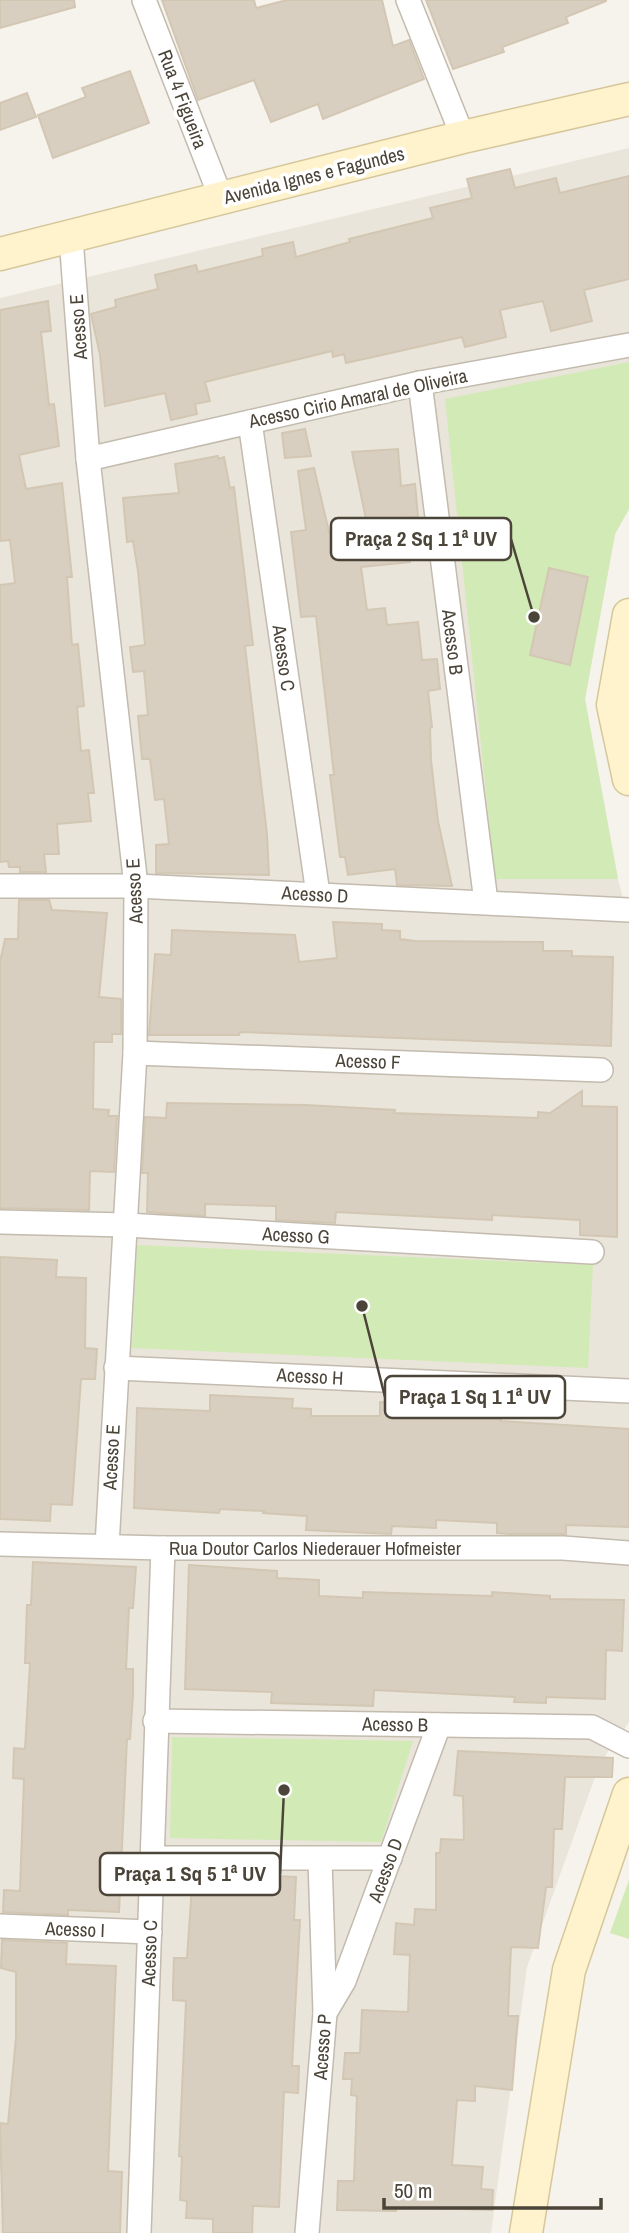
<svg xmlns="http://www.w3.org/2000/svg" width="629" height="2233" font-family="'Archivo Narrow',sans-serif">
<rect width="100%" height="100%" fill="#f6f3ec"/>
<!-- residential -->
<path fill="#eae5da" d="M629 148V509L615 534 585 699 618 879 629 921V1722L600 1763 527 1967 491 2233H0V298Z"/>
<!-- green -->
<g fill="#d2eab5">
<path d="M629 362V509L615 534 585 699 618 879H495L445 399Z"/>
<path d="M137 1245 593 1265 588 1368 132 1348Z"/>
<path d="M172 1737 413 1741 381 1842 170 1838Z"/>
<path d="M629 1880V1939L610 1933Z"/>
</g>
<!-- building -->
<g fill="#d8cfc1" stroke="#d3c7b4" stroke-width="2">
<path d="M0 0H74L75 7 0 28Z"/>
<path d="M162 0H254L256 8 287 0H382L393 46 409 40 424 79 323 119 318 104 271 122 254 80 198 100Z"/>
<path d="M426 0H606V1L566 17 568 23 502 47 504 52 453 69Z"/>
<path d="M130 71 149 123 53 158 38 115 86 97 82 88Z"/>
<path d="M27 93 36 117 0 130V103Z"/>
<path d="M510 169 515 188 556 178 560 193 629 176V279L584 290 592 321 551 331 543 301 500 310 506 337 465 347 462 337 346 363 344 354 333 357 332 351 205 382 210 401 195 404 197 414 171 420 165 393 105 406 100 355 91 314 116 307 115 300 158 289 155 275 196 265 198 272 263 256 262 249 293 242 296 257 350 242 349 239 433 218 430 208 472 198 467 179Z"/>
<path d="M48 301 51 331 41 332 49 405 54 404 59 446 19 455 26 489 62 483 72 577H67L72 645 78 644 84 706 77 707 81 751 89 750 94 793H88L91 821 57 824 59 854H44L46 872H20V867H9L8 861 0 862V585L15 583 10 540 0 541V310Z"/>
<path d="M305 429 311 456 285 458 282 433Z"/>
<path d="M398 449 401 486 415 484 418 517 406 518 410 562 361 567 367 610 385 608 387 625 418 622 422 660 437 659 440 689 428 691 432 727 430 728 431 760 438 821 452 886 397 885 395 869 348 875 345 857H340L330 775H334L316 616 301 617 298 591 291 532 306 530 298 471 314 468 329 532 367 524 352 452Z"/>
<path d="M218 456 219 459 224 457 230 488 234 487 253 645 245 646 267 834 269 875 156 873V845L169 844 164 799 155 800 150 759H142L138 716 148 715 144 671 133 672 130 647 145 645 138 571 133 541 127 542 123 498 179 493 175 464Z"/>
<path d="M549 568 588 577 570 665 530 655Z"/>
<path d="M19 900H49L52 910 107 913 99 997 121 999V1034H112V1042H94L93 1109 109 1110 108 1116H117L114 1172 90 1171 89 1210 0 1208V962L5 939H18Z"/>
<path d="M333 922 382 924V930L400 931V939L415 941 543 942V951H572V956L613 957 611 1046 240 1032 239 1035H149L155 954 171 955 172 930 295 935 299 962 337 958Z"/>
<path d="M582 1091V1106L617 1107V1237L580 1235V1220L492 1215V1220L336 1212 335 1223 276 1220V1206L205 1204V1216L147 1212 148 1173H142L145 1117 166 1118 167 1103 306 1105 395 1110 394 1113 538 1118V1112L550 1113Z"/>
<path d="M0 1257 57 1260 56 1277 86 1278 85 1348 97 1349 95 1379H81L72 1505 51 1504 50 1521 0 1519Z"/>
<path d="M210 1395 293 1399 292 1408 311 1409V1416H380V1402L426 1404 485 1406 484 1412 501 1413V1421L629 1429V1527L566 1525V1534H509L497 1533V1523L436 1520V1528L392 1526 391 1534 306 1530 307 1516 263 1513 264 1511 220 1509 219 1513 134 1508 137 1408 210 1411Z"/>
<path d="M33 1562 136 1567 133 1608H129L126 1669H133V1695L130 1739H127L119 1912 68 1910V1915L3 1912 4 1890 20 1891 24 1779 13 1778 14 1748 25 1749 30 1663H25L27 1605H31Z"/>
<path d="M189 1565 277 1571V1578L319 1580V1596L363 1598V1592L492 1596V1592L550 1596V1599L624 1600 622 1651 606 1650 605 1699 546 1697V1703L514 1702 515 1697 374 1690 373 1706 271 1703 272 1692 185 1689Z"/>
<path d="M458 1751 613 1758 612 1777H565L562 1829H554L552 1887H546L538 1948 511 1947 508 2016H518L512 2090 475 2086V2101L457 2100 452 2165 483 2167 481 2189 493 2190 492 2210 396 2207V2211L337 2210 338 2181H354L357 2096 351 2095 352 2079H343L345 2053H360L362 2010 408 2012 410 1955 394 1954 396 1923 414 1925 415 1909 436 1910V1853H440L441 1839 464 1840 463 1796 454 1795Z"/>
<path d="M193 1872 296 1877 294 1920H300L292 2066H299L298 2093 284 2092 279 2207 253 2206 252 2233H213V2219L186 2218 187 2201 180 2200 182 2157 179 2156 186 2001 173 2000V1986L174 1958H187Z"/>
<path d="M2 1940 67 1943 66 1964 116 1966 108 2171 122 2172 120 2233H3L0 2123 8 2124 16 2037V1972L1 1968Z"/>
</g>
<g fill="none" stroke-linecap="round" stroke-linejoin="round">
<!-- street casing -->
<g stroke="#c2bbae" stroke-width="26">
<g id="street">
<path d="M144 0 221 198"/>
<path d="M408 0 463 137"/>
<path d="M71 238 88 459 136 886 135 1053 107 1546"/>
<path d="M420 383 486 902"/>
<path d="M250 422 318 894"/>
<path d="M88 459 420 383 629 345"/>
<path d="M0 886H136L629 910"/>
<path d="M135 1053 601 1070"/>
<path d="M0 1222 126 1225 592 1252"/>
<path d="M116 1368 629 1391"/>
<path d="M0 1544 163 1548H563L629 1553"/>
<path d="M155 1721 592 1727 629 1746"/>
<path d="M153 1858H390"/>
<path d="M0 1926 150 1932"/>
<path d="M325 2013 344 1981 439 1725"/>
<path d="M139 2233 163 1548"/>
<path d="M307 2233 325 2013 320 1860"/>
</g>
</g>
<!-- secondary casing -->
<g stroke="#d6c79b" stroke-width="35">
<g id="secondary">
<path d="M0 254 463 137 629 99"/>
<path d="M629 615 613 705 629 779"/>
<path d="M526 2233 569 1970 629 1794"/>
</g>
</g>
<!-- street -->
<use href="#street" stroke="#fff" stroke-width="23"/>
<!-- secondary -->
<use href="#secondary" stroke="#fff3cd" stroke-width="32"/>
</g>
<g text-anchor="middle" dominant-baseline="central" stroke-width="7" stroke-linejoin="round" paint-order="stroke">
<!-- street labels -->
<g font-size="19" fill="#4b4439" stroke="#fff">
<text transform="translate(183 99) rotate(69)">Rua 4 Figueira</text>
<text transform="translate(314 175) rotate(-14)">Avenida Ignes e Fagundes</text>
<text transform="translate(78 327) rotate(-94)">Acesso E</text>
<text transform="translate(358 398) rotate(-12)">Acesso Cirio Amaral de Oliveira</text>
<text transform="translate(453 642) rotate(83)">Acesso B</text>
<text transform="translate(284 658) rotate(82)">Acesso C</text>
<text transform="translate(134 891) rotate(-93)">Acesso E</text>
<text transform="translate(315 894) rotate(3)">Acesso D</text>
<text transform="translate(368 1061) rotate(2)">Acesso F</text>
<text transform="translate(296 1235) rotate(3)">Acesso G</text>
<text transform="translate(310 1376) rotate(3)">Acesso H</text>
<text transform="translate(111 1457) rotate(-87)">Acesso E</text>
<text x="315" y="1548">Rua Doutor Carlos Niederauer Hofmeister</text>
<text transform="translate(395 1724) rotate(1)">Acesso B</text>
<text transform="translate(385 1870) rotate(-70)">Acesso D</text>
<text transform="translate(75 1929) rotate(2)">Acesso I</text>
<text transform="translate(149 1953) rotate(-88)">Acesso C</text>
<text transform="translate(322 2047) rotate(-86)">Acesso P</text>
</g>
</g>
<!-- callouts -->
<path fill="none" stroke="#4b4439" stroke-width="2.5" d="M534 617L511 539M362 1306L385 1397M284 1790L280 1874"/>
<g fill="#4b4439" stroke="#fff" stroke-width="2.5">
<circle cx="534" cy="617" r="7"/>
<circle cx="362" cy="1306" r="7"/>
<circle cx="284" cy="1790" r="7"/>
</g>
<g fill="#fff" stroke="#4b4439" stroke-width="2.5">
<rect x="331" y="518" width="180" height="42" rx="7"/>
<rect x="385" y="1376" width="180" height="42" rx="7"/>
<rect x="100" y="1853" width="180" height="42" rx="7"/>
</g>
<g font-size="21" text-anchor="middle" font-weight="bold" fill="#4b4439">
<text x="421" y="546">Praça 2 Sq 1 1ª UV</text>
<text x="475" y="1404">Praça 1 Sq 1 1ª UV</text>
<text x="190" y="1881">Praça 1 Sq 5 1ª UV</text>
</g>
<!-- scale -->
<path d="M384 2198v10h217v-10" fill="none" stroke="#4b4439" stroke-width="3.5"/>
<text x="394" y="2198" font-size="21" fill="#4b4439" stroke="#ffffff" stroke-width="5" paint-order="stroke">50 m</text>
</svg>
